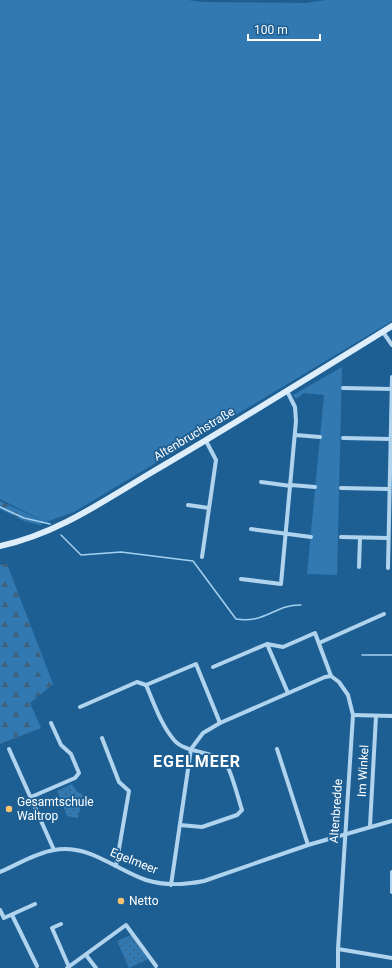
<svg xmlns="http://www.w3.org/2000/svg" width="392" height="968" font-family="Roboto,sans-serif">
<defs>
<pattern id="forest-firs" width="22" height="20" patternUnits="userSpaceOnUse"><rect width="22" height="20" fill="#3279b1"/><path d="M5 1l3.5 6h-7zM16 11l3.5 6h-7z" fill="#3f627e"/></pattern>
<pattern id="park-dots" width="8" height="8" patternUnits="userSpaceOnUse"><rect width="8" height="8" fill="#3279b1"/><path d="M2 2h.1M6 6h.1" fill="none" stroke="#3f627e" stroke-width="1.8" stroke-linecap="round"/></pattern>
</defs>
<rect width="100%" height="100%" fill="#1e5f93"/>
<!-- grass -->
<g fill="#3279b1">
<path d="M0 0H188L202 2 306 3 326 0H392V321L74 512 46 522 0 499Z"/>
<path d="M342 367 337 575 307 574 324 395 304 393 296 399 293 395Z"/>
</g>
<!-- forest -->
<g fill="url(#forest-firs)">
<path d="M0 501 4 503 46 522 40 525 24 521 0 509Z"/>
<path d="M7 564 53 684 30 703 41 728 0 744V565Z"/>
</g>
<!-- park -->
<g fill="url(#park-dots)">
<path d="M72 784 77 792 83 794 78 818 67 816 57 791Z"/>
<path d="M131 935 148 959 129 968 117 941Z"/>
</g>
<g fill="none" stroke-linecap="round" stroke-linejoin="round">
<!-- stream -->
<g stroke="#a4d0f0" stroke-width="1.5">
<path d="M0 507 24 518 50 524"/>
<path d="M61 535 81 555 121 552 193 561 236 619C265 624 276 604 301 605"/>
<path d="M362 655H392"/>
</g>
<!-- street -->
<g stroke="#b0d3ee" stroke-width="4">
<path d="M383 332 392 345"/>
<path d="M343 388 392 389"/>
<path d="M295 435 320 437"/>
<path d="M343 438 390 439"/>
<path d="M261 482 291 486"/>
<path d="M291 485 315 487"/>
<path d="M341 488 389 489"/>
<path d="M188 505 209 508"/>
<path d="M251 529 311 537"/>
<path d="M341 537 388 538"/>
<path d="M202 557 216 460 206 441"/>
<path d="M359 567 360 538"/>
<path d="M388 568 392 377"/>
<path d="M241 579 281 584 296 421 295 407 287 391"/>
<path d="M319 643 384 614"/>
<path d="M267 644 288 693"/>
<path d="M213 667 267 644 283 647 315 633 331 676 339 682 348 695 353 715 338 949V968"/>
<path d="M146 685 196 664 220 723"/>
<path d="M80 707 137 682 146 685C154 703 161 725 174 740 186 754 213 750 226 764 231 770 239 801 242 810L237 815 202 827 180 825"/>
<path d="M353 715 392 716"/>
<path d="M102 738 119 782 129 791 116 866"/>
<path d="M9 749 54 850"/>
<path d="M277 749 308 845"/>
<path d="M31 797 75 778 79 773 71 754 61 745 51 723"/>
<path d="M370 826 376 716"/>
<path d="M0 872C17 865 35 853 54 850 88 843 116 870 146 880 165 886 184 885 204 881L308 845 392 821"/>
<path d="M392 872V892"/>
<path d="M171 885 191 749 203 733 220 723 325 677 331 676"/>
<path d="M0 910 4 918 35 904"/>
<path d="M12 915 37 966"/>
<path d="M61 924 52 928 69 967"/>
<path d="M338 949 392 958"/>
<path d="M86 955 96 968"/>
<path d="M67 968 126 925 156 966"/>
</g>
<!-- secondary -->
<path stroke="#ddedfa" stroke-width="6" d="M0 546C57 534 105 500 154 471 234 424 313 375 392 326"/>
</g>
<!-- markers -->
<g fill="#fdc470" stroke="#1e5f93" stroke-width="1.5">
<circle cx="9" cy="809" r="4"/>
<circle cx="121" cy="901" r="4"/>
</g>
<g text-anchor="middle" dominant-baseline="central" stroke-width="3.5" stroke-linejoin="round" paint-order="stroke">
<!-- street labels -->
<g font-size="12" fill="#fff" stroke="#1e5f93">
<text transform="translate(194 434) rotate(-31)">Altenbruchstraße</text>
<text transform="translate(363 771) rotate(-87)">Im Winkel</text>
<text transform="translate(336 811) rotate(-86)">Altenbredde</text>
<text transform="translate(134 861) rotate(22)">Egelmeer</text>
</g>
<!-- poi labels -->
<g font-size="12" fill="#fff" stroke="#1e5f93" text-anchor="start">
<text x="17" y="802">Gesamtschule<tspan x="17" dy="14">Waltrop</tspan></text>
<text x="129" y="901">Netto</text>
</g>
<!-- district labels -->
<g font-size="16" font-weight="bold" letter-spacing="1" fill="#fff" stroke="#1e5f93">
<text x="197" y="761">EGELMEER</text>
</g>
</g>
<!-- scale -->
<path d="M248 34v6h72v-6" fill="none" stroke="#ffffff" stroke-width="2"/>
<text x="254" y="34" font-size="12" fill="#ffffff" stroke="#1e5f93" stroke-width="3" paint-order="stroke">100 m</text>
</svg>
